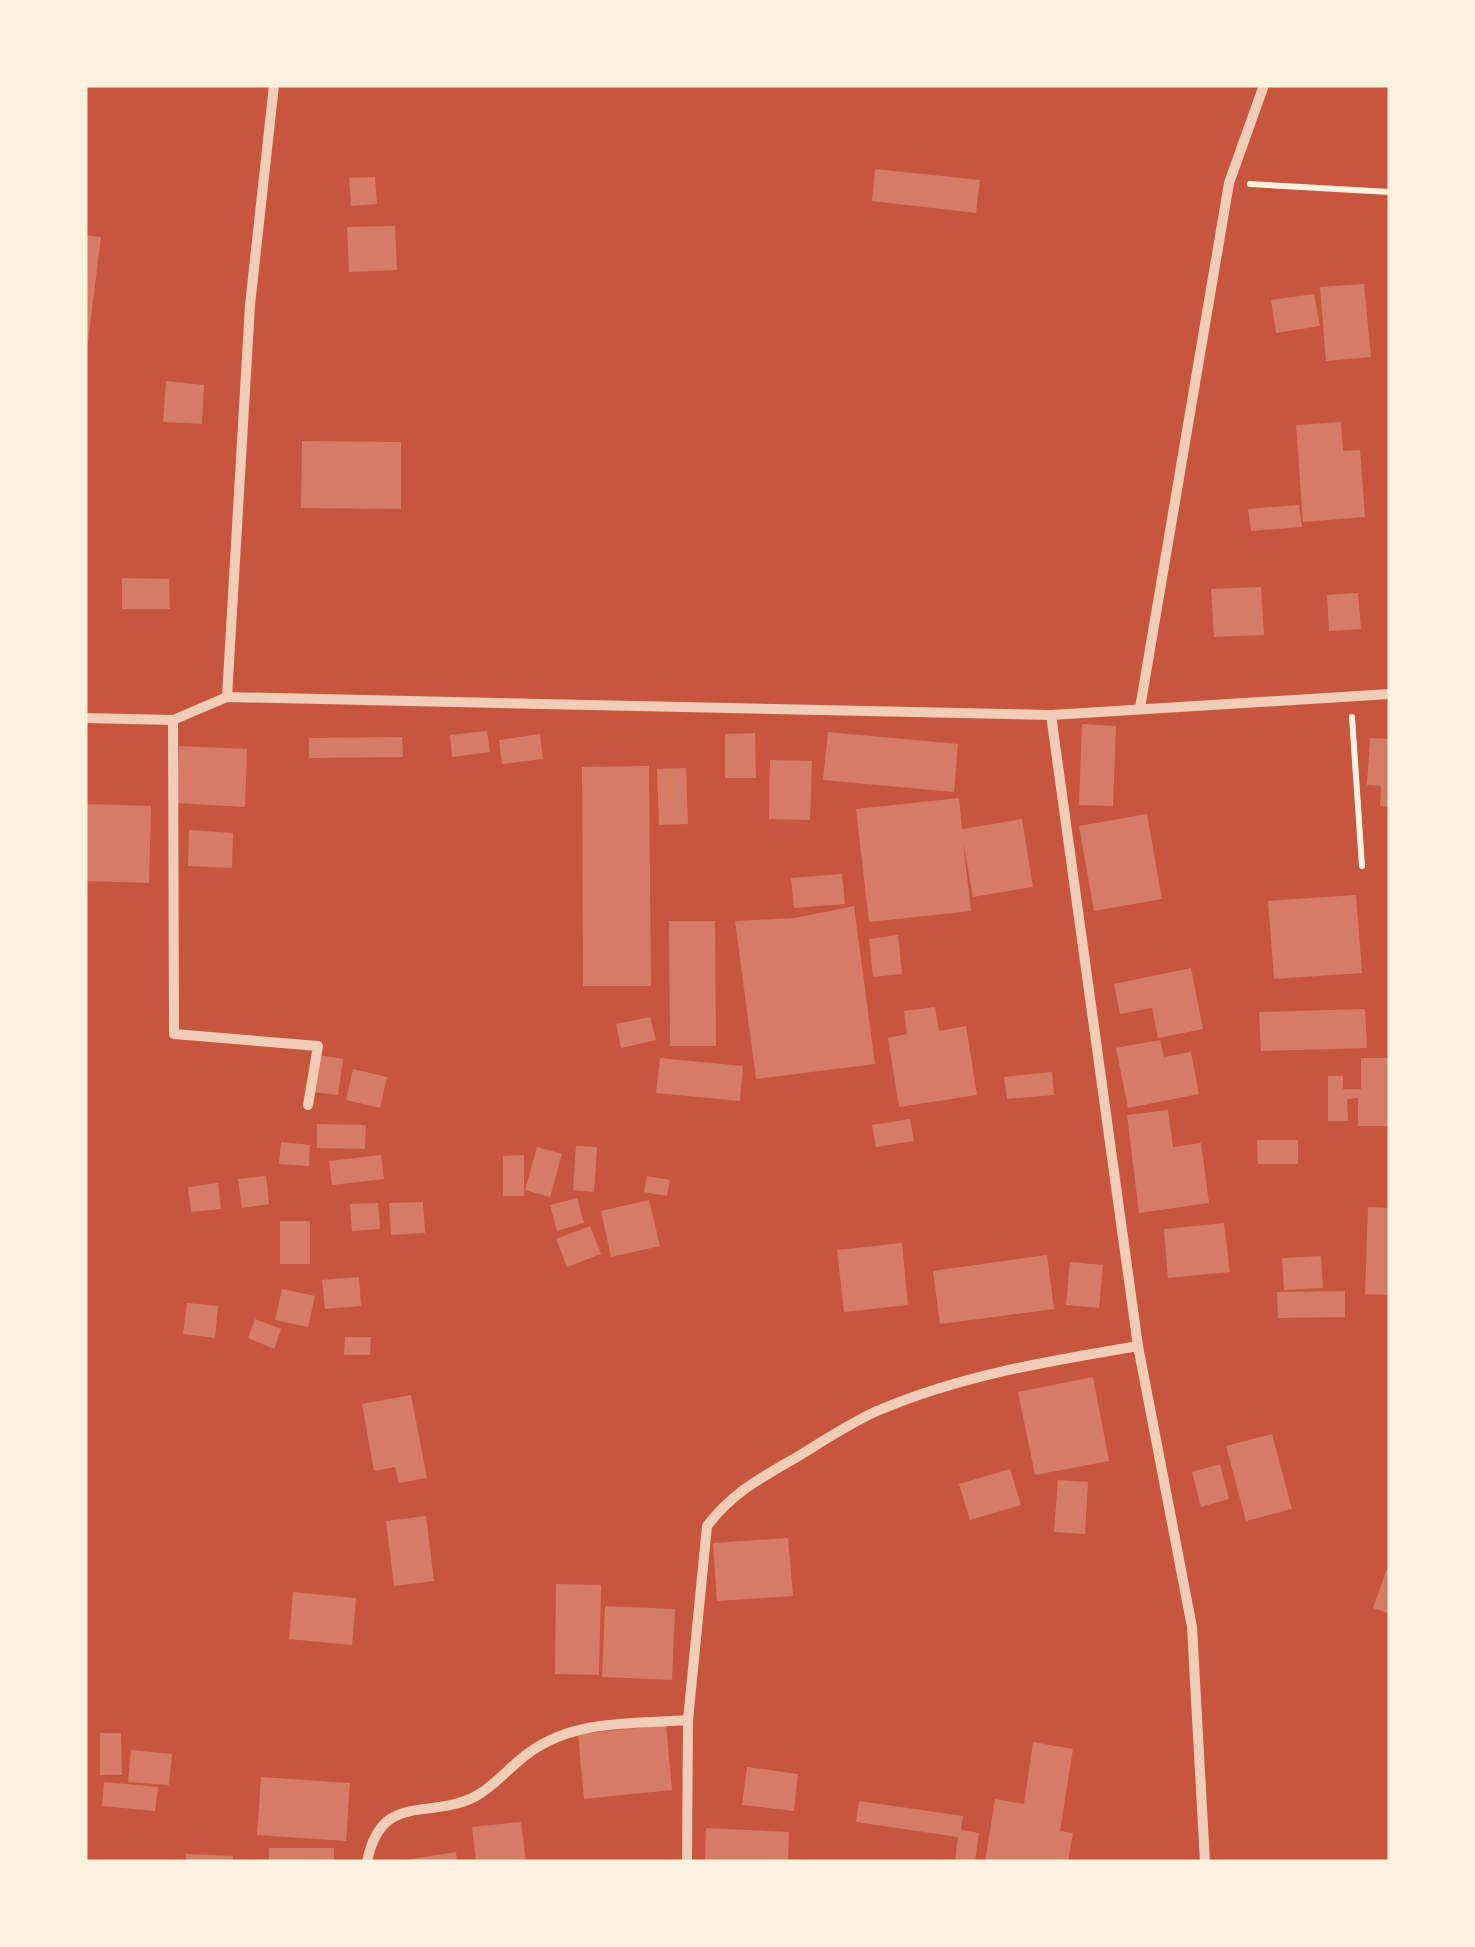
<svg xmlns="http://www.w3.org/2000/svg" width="1475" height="1947" font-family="'Golos Text',sans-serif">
<rect width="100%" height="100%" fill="#c8553d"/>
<!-- building -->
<g fill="#d67c66">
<path d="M875 169 980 180 976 213 872 201Z"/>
<path d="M375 177 377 204 351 206 349 178Z"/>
<path d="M395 226 397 270 349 272 347 227Z"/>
<path d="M85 235 101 237 88 342 85 341Z"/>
<path d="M1364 284 1371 357 1326 361 1320 287Z"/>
<path d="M1314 294 1320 326 1276 333 1271 300Z"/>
<path d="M166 381 204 385 202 424 163 422Z"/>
<path d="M1341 422 1343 451 1360 450 1365 517 1303 522 1296 425Z"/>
<path d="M302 441 401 442V509L301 508Z"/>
<path d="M1299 505 1302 527 1251 531 1248 509Z"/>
<path d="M122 578 169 579 170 609H122Z"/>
<path d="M1261 587 1264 635 1214 637 1211 589Z"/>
<path d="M1358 593 1361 629 1329 631 1327 595Z"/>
<path d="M1082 724 1116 726 1113 806 1079 805Z"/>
<path d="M487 731 490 752 452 757 450 735Z"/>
<path d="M828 732 958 744 954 792 823 780Z"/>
<path d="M755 733 756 778H725V734Z"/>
<path d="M540 734 543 759 502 764 499 740Z"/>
<path d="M402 737 403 757 309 758V738Z"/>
<path d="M1370 738 1390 739V807L1380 806 1381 786 1367 785Z"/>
<path d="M179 746 247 749 245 807 176 803Z"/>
<path d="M770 760 812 761 810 820 769 819Z"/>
<path d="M649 766 651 986H583L582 767Z"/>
<path d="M686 768 688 824 659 825 657 769Z"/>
<path d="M959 798 962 829 1022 819 1033 887 973 897 963 841 971 911 869 922 856 809Z"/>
<path d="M85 804 151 806 149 883 85 881Z"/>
<path d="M1147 814 1162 899 1094 911 1079 826Z"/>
<path d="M189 830 233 833 232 868 188 866Z"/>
<path d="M842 874 845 904 794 908 791 878Z"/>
<path d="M1356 895 1362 973 1274 979 1268 901Z"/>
<path d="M854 906 875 1064 756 1079 735 921 795 918Z"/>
<path d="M669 921H715L716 1046H670Z"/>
<path d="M898 935 902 974 873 977 869 939Z"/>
<path d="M1191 968 1203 1029 1158 1038 1152 1008 1120 1014 1114 984Z"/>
<path d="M935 1007 939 1031 966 1026 977 1095 899 1107 888 1038 907 1034 904 1011Z"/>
<path d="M1365 1009 1367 1048 1261 1051 1259 1012Z"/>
<path d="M650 1017 656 1040 621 1048 616 1024Z"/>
<path d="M1160 1040 1164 1057 1191 1052 1199 1094 1128 1108 1116 1048Z"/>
<path d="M318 1055 343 1059 338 1095 313 1092Z"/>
<path d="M660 1058 743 1066 740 1101 656 1093Z"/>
<path d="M1361 1058H1390V1126H1358V1098L1347 1099 1348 1121H1328V1076H1343V1089H1361Z"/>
<path d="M353 1069 387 1077 380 1108 346 1100Z"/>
<path d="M1052 1072 1054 1095 1007 1099 1004 1077Z"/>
<path d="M1168 1110 1173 1147 1201 1143 1209 1203 1139 1213 1127 1115Z"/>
<path d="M910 1119 914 1141 876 1147 872 1125Z"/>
<path d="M317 1124 366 1125 365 1149 317 1148Z"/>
<path d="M1257 1140H1298V1164H1258Z"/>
<path d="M281 1142 310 1145 309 1166 279 1164Z"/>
<path d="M576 1146 597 1147 594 1192 573 1190Z"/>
<path d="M537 1147 562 1154 550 1197 525 1190Z"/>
<path d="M381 1155 384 1179 332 1185 329 1161Z"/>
<path d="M524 1155V1196H503V1156Z"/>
<path d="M266 1176 269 1204 242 1208 238 1179Z"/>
<path d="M647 1176 670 1180 667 1196 644 1192Z"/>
<path d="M218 1183 221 1209 191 1212 188 1187Z"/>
<path d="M577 1198 584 1223 557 1231 550 1205Z"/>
<path d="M649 1200 660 1246 611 1257 601 1211Z"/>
<path d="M423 1202 425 1233 391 1235 389 1203Z"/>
<path d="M378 1203 380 1229 352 1231 350 1204Z"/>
<path d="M1368 1207 1390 1208V1295L1365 1294Z"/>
<rect x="280" y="1221" width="30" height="43"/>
<path d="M1224 1223 1230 1272 1168 1278 1164 1229Z"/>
<path d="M590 1226 601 1254 567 1267 556 1239Z"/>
<path d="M902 1243 908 1305 844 1312 837 1250Z"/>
<path d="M1047 1255 1054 1309 940 1324 933 1271Z"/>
<path d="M1321 1256 1323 1288 1284 1290 1282 1258Z"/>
<path d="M1070 1262 1103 1265 1099 1308 1066 1305Z"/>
<path d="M359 1277 361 1306 325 1309 322 1280Z"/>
<path d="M282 1289 315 1296 308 1327 275 1320Z"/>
<path d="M1345 1291V1317L1278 1318 1277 1292Z"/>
<path d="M187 1303 218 1306 215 1338 183 1334Z"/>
<path d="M255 1319 281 1329 274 1349 248 1338Z"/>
<path d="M345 1337H371L370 1355H344Z"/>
<path d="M1093 1377 1109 1461 1035 1475 1018 1392Z"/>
<path d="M411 1395 427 1478 399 1483 395 1467 374 1471 362 1404Z"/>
<path d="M1272 1434 1292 1509 1246 1521 1226 1446Z"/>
<path d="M1220 1464 1229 1499 1201 1507 1192 1472Z"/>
<path d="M1010 1469 1021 1505 970 1520 959 1484Z"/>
<path d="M1058 1480 1088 1482 1085 1534 1054 1532Z"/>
<path d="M426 1516 434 1581 394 1586 386 1521Z"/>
<path d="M788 1538 793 1596 717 1601 713 1543Z"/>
<path d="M1390 1560V1614L1373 1608Z"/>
<path d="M556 1584 601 1585 599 1675 555 1674Z"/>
<path d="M293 1592 356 1598 352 1645 289 1639Z"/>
<path d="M605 1606 675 1609 672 1680 602 1677Z"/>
<path d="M666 1725 672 1790 584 1799 578 1734Z"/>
<path d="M100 1733H121L122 1775H100Z"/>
<path d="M1033 1742 1073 1749 1060 1831 1073 1833 1068 1862H985L995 1799 1024 1804Z"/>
<path d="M131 1750 172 1754 169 1785 128 1782Z"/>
<path d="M747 1767 798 1774 794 1811 742 1805Z"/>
<path d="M261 1777 350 1783 346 1841 257 1835Z"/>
<path d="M104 1782 158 1787 155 1811 102 1806Z"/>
<path d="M859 1801 963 1816 961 1830 979 1833 975 1862H955L958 1837 856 1822Z"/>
<path d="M521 1822 526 1862H476L472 1827Z"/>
<path d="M706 1828 789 1832 788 1862H705Z"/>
<rect x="269" y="1848" width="65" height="14"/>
<path d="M456 1852 457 1862H406L405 1860Z"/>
<path d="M186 1854 233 1856V1862H186Z"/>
</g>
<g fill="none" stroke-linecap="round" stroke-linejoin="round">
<!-- path -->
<g stroke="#fff3e0" stroke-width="6">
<path d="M1250 184 1390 192"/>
<path d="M1352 717 1362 866"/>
</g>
<!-- minor -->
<g stroke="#f1ccb7" stroke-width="10">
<path d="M227 697 250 305 274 85"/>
<path d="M1140 708 1229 183 1264 85"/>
<path d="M1051 715 1138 1346 1192 1627 1205 1862"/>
<path d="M85 718 173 720 227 697 1051 715 1390 694"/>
<path d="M173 720 174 1034 318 1046 308 1105"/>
<path d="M367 1862C381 1790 430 1821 476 1796 496 1785 511 1765 530 1752 576 1719 634 1724 688 1720"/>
<path d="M687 1862 688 1720 707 1526C733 1492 761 1478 797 1457 823 1441 850 1423 877 1411 960 1375 1050 1361 1138 1346"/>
</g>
</g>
<!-- border -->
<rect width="1475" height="1947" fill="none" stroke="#fff3e0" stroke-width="175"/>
</svg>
